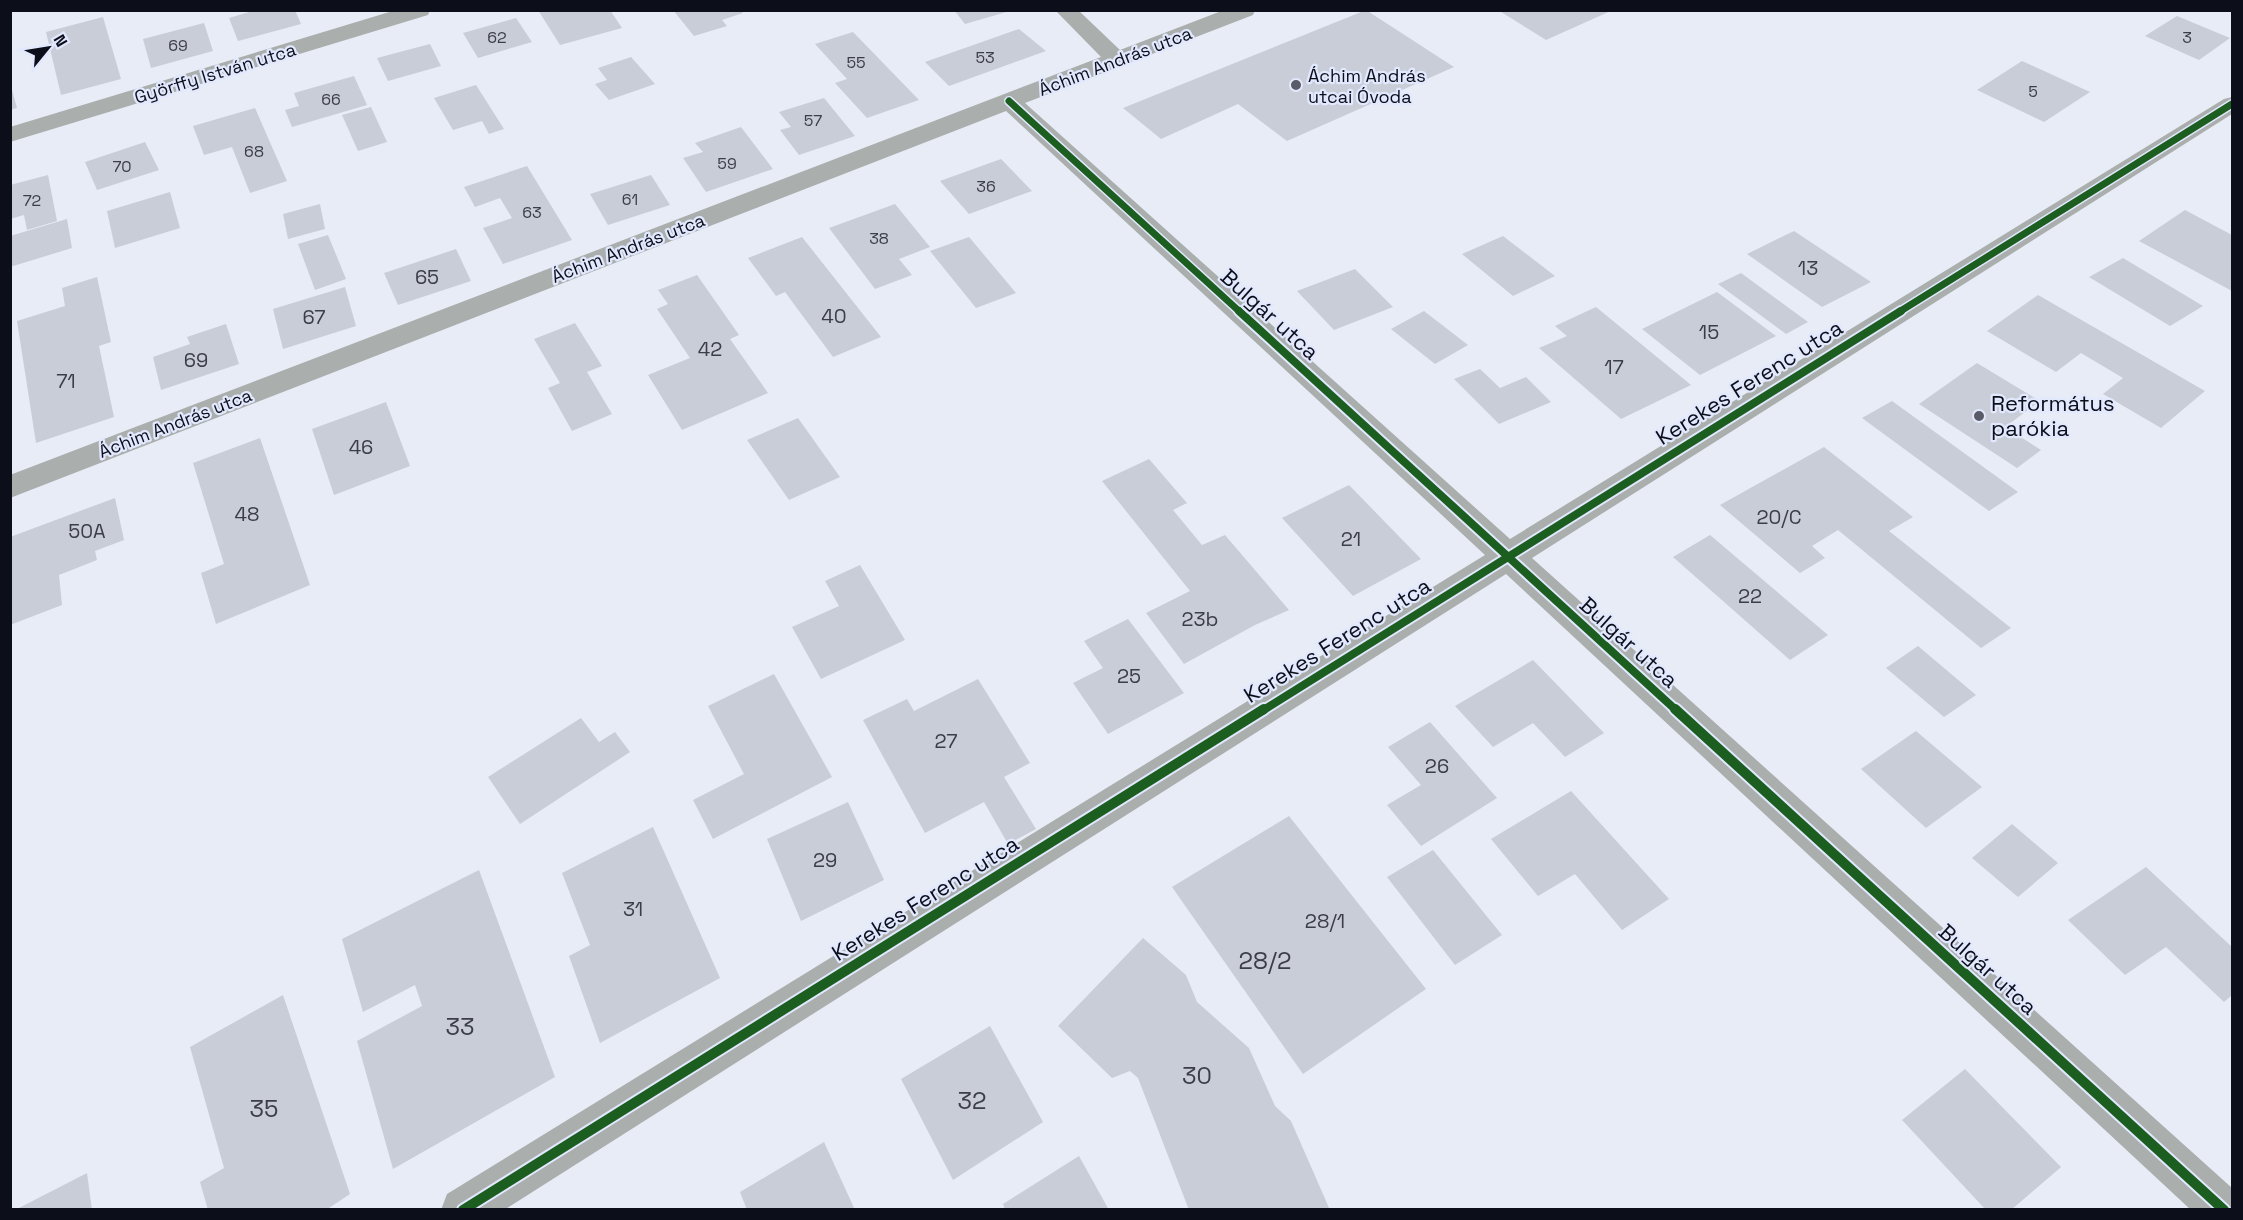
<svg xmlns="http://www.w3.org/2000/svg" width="2243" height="1220" font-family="'Space Grotesk',sans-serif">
<rect width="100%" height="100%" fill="#e8ecf7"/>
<!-- building -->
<g fill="#c9cdd8">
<path d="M256 10H295L301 24 238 41 229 18Z"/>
<path d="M538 10H610L622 28 560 45Z"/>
<path d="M673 10H740L743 13 722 20 727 26 694 36Z"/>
<path d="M954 10H1010V11L965 24Z"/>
<path d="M1366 10 1454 67 1287 141 1238 104 1161 139 1123 108Z"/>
<path d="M1498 10H1613L1546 40Z"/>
<path d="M2177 16 2230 38 2199 60 2145 36Z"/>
<path d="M103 17 121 79 61 95 46 32Z"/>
<path d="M516 18 532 42 478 58 463 33Z"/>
<path d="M204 23 213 51 151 68 143 39Z"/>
<path d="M1019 29 1046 51 949 86 925 62Z"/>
<path d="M853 32 919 100 867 118 835 83 847 79 815 44Z"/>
<path d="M430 44 441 66 388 81 377 58Z"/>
<path d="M631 57 655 84 609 100 595 84 607 80 598 68Z"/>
<path d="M2022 61 2090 92 2044 122 1977 90Z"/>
<path d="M354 76 367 105 292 127 285 110 299 106 294 93Z"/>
<path d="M476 85 504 129 489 134 482 121 453 130 434 98Z"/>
<path d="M11 86 17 108 10 110V87Z"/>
<path d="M824 98 855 136 799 155 780 130 791 127 779 112Z"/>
<path d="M371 107 387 142 358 151 342 115Z"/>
<path d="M255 108 287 181 250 193 232 147 204 155 193 126Z"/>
<path d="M741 127 773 169 706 192 683 158 703 152 695 143Z"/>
<path d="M145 142 159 170 97 190 85 162Z"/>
<path d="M1001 159 1032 191 969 214 940 181Z"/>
<path d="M527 166 572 240 503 264 483 228 512 218 500 198 475 207 464 187Z"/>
<path d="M48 175 57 221 27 230 24 215 10 219V185Z"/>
<path d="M651 175 670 205 608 225 590 194Z"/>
<path d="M170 192 180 228 115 248 107 211Z"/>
<path d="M320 204 325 229 288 239 283 214Z"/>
<path d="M895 204 930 247 899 259 912 275 875 289 829 228Z"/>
<path d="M2185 210 2232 235V291L2139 241Z"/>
<path d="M67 219 72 248 10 267V236Z"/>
<path d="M1794 231 1871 282 1822 307 1747 254Z"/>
<path d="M328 235 346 279 315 290 298 244Z"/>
<path d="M1503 236 1555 276 1513 296 1462 254Z"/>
<path d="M802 237 881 337 833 357 785 292 776 296 748 258Z"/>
<path d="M969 237 1016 293 976 308 930 251Z"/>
<path d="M456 249 471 281 398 305 384 273Z"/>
<path d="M2123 258 2203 306 2170 326 2089 277Z"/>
<path d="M1355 269 1393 307 1334 330 1297 291Z"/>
<path d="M1741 273 1808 322 1786 334 1718 284Z"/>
<path d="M697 275 739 335 730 339 768 393 682 430 648 375 690 358 657 309 668 304 658 290Z"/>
<path d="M97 277 111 342 99 346 114 417 36 443 17 321 65 306 62 288Z"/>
<path d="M345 287 356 326 283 349 273 309Z"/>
<path d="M1717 292 1776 336 1700 375 1642 329Z"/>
<path d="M2038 295 2205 391 2161 428 2103 394 2123 378 2081 353 2056 372 1987 331Z"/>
<path d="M1596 307 1691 385 1621 419 1539 348 1567 336 1555 326Z"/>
<path d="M1424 311 1468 345 1435 364 1391 329Z"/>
<path d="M575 323 602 366 587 372 612 414 572 431 548 388 560 383 534 339Z"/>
<path d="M226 324 239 364 161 390 153 357 190 344 187 337Z"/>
<path d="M1977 363 2040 401 2005 427 2041 450 2017 468 1919 404Z"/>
<path d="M1480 369 1500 388 1526 377 1551 402 1499 424 1454 379Z"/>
<path d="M1892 401 2018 492 1989 511 1862 418Z"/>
<path d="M386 402 410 466 334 495 312 429Z"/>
<path d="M798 418 840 477 789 500 747 440Z"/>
<path d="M260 438 310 585 216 624 201 573 224 564 193 463Z"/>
<path d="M1824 447 1913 517 1889 531 2011 628 1981 648 1838 530 1812 546 1825 558 1800 573 1720 505Z"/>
<path d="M1149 459 1187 503 1173 510 1202 545 1225 535 1289 610 1255 625 1184 664 1146 613 1190 591 1102 481Z"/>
<path d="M1349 485 1421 559 1353 596 1282 518Z"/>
<path d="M115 498 124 540 95 551 97 560 59 575 62 605 10 625V537Z"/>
<path d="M1710 535 1828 635 1790 660 1673 557Z"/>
<path d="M860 565 905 640 821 679 792 627 839 606 825 581Z"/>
<path d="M1128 619 1184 693 1108 734 1073 683 1103 668 1084 641Z"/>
<path d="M1918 646 1976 695 1944 717 1886 668Z"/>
<path d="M1533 660 1604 733 1565 757 1533 723 1493 747 1455 706Z"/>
<path d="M774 674 832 777 713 839 693 800 744 774 708 706Z"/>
<path d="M978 679 1030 763 1004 777 1036 829 1008 844 984 802 925 833 863 720 907 699 914 711Z"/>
<path d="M581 718 599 742 615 732 630 752 520 824 488 777Z"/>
<path d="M1430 722 1497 798 1421 846 1387 805 1421 785 1388 747Z"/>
<path d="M1916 731 1982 787 1926 828 1861 769Z"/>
<path d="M1571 791 1669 899 1622 930 1575 874 1538 896 1491 839Z"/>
<path d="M848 802 884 880 801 921 767 839Z"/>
<path d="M1289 816 1426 989 1303 1074 1172 887Z"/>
<path d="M2012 824 2058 863 2018 897 1972 858Z"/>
<path d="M653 827 720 978 600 1043 569 956 590 945 562 873Z"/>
<path d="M1433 850 1502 935 1455 965 1387 877Z"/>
<path d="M2146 867 2232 947V995L2224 1002 2166 947 2125 975 2068 920Z"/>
<path d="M479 870 555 1077 393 1169 357 1041 422 1006 415 985 363 1012 342 939Z"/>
<path d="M1143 938 1186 975 1197 1002 1249 1048 1275 1106 1291 1121 1330 1210H1189L1138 1078 1130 1071 1112 1078 1058 1026Z"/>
<path d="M283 995 350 1194 326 1210H208L200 1182 224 1168 190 1047Z"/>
<path d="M990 1026 1043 1122 953 1180 901 1079Z"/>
<path d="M1965 1069 2061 1167 2011 1210H1986L1902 1120Z"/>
<path d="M824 1142 855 1210H747L740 1192Z"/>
<path d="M1079 1156 1109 1210H1005L1003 1204Z"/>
<path d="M87 1173 92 1210H15Z"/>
</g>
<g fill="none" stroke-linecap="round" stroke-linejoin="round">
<!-- street -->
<g fill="#aaaeac" fill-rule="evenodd">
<path d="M396 10H430L428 15 10 142V127Z"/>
<path d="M1055 10H1078L1120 50 1224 10H1255L1253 15 1025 103 1510 539 2224 99 2232 97V114L1532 558 2232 1188V1210H2191L1506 574 504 1210H441L447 1194 1485 555 1006 111 10 498V475L1101 57Z"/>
</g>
<!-- cycleway-far2 casing -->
<g stroke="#e2e8fd" stroke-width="10">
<g id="cycleway-far2">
<path d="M1009 101 1240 312"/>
<path d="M1899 312 2232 104"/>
</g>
</g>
<!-- cycleway-far1 casing -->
<g stroke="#e2e8fd" stroke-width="12">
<g id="cycleway-far1">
<path d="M1239 311 1677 711"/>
<path d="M1262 711 1901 311"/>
</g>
</g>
<!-- cycleway casing -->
<g stroke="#e2e8fd" stroke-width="14">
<g id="cycleway">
<path d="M1675 709 2224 1210"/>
<path d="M463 1210 1264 709"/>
</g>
</g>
<!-- cycleway-far2 -->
<use href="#cycleway-far2" stroke="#1b5e20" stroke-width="7"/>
<!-- cycleway-far1 -->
<use href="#cycleway-far1" stroke="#1b5e20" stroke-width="8"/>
<!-- cycleway -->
<use href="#cycleway" stroke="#1b5e20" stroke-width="10"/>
</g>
<!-- markers -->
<g fill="#595c67" stroke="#e2e8fd" stroke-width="2">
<circle cx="1296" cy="85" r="6"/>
<circle cx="1979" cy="416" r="6"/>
</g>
<g text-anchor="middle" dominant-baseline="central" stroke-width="4.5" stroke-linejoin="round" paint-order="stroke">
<!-- far-number labels -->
<g font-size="16" fill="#3b3e4a">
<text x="497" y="37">62</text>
<text x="2187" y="37">3</text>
<text x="178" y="45">69</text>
<text x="985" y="57">53</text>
<text x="856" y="62">55</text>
<text x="2033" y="91">5</text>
<text x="331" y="99">66</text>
<text x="813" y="120">57</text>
<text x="254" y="151">68</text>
<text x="727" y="163">59</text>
<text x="122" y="166">70</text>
<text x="986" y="186">36</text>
<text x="630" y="199">61</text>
<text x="32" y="200">72</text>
<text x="532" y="212">63</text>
<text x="879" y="238">38</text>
</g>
<!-- far-street labels -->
<g font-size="18" fill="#0c0e1a" stroke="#e2e8fd">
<text transform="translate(1115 61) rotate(-21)">Áchim András utca</text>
<text transform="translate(215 73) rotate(-17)">Györffy István utca</text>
<text transform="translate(628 248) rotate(-21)">Áchim András utca</text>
<text transform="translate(175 423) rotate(-21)">Áchim András utca</text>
</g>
<!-- far-poi labels -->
<g font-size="18" fill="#0c0e1a" stroke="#e2e8fd" text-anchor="start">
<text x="1308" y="75">Áchim András<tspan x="1308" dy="21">utcai Óvoda</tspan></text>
</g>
<!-- number labels -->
<g font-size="20" fill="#3b3e4a">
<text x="1808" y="268">13</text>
<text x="427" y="277">65</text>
<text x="834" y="316">40</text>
<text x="314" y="317">67</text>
<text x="1709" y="332">15</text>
<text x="710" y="349">42</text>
<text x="196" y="360">69</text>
<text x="1614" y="367">17</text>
<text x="66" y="381">71</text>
<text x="361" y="447">46</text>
<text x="247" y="514">48</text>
<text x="1779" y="517">20/C</text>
<text x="87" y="531">50A</text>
<text x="1351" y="539">21</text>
<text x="1750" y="596">22</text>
<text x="1200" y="619">23b</text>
<text x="1129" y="676">25</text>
<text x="946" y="741">27</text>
<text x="1437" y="766">26</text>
<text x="825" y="860">29</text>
<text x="633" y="909">31</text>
<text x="1325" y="921">28/1</text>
</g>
<!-- street labels -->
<g font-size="22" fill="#0c0e1a" stroke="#e2e8fd">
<text transform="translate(1270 314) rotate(42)">Bulgár utca</text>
<text transform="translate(1749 382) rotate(-32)">Kerekes Ferenc utca</text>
<text transform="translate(1337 640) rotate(-32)">Kerekes Ferenc utca</text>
<text transform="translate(1629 642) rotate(42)">Bulgár utca</text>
<text transform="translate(925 898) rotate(-32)">Kerekes Ferenc utca</text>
<text transform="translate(1988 969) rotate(42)">Bulgár utca</text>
</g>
<!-- poi labels -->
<g font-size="22" fill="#0c0e1a" stroke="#e2e8fd" text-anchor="start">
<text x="1991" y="403">Református<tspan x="1991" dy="25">parókia</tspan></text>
</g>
<!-- near-number labels -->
<g font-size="24" fill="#3b3e4a">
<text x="1265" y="960">28/2</text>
<text x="460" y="1026">33</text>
<text x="1197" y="1075">30</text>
<text x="972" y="1100">32</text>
<text x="264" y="1108">35</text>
</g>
</g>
<!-- border -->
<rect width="2243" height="1220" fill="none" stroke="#0c0e1a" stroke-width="24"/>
<!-- north arrow -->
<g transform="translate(48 48) rotate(60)" stroke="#e2e8fd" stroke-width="4.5" paint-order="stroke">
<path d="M0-4.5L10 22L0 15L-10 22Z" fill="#0c0e1a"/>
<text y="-9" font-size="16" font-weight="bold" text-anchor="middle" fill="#0c0e1a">N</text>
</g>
</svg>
